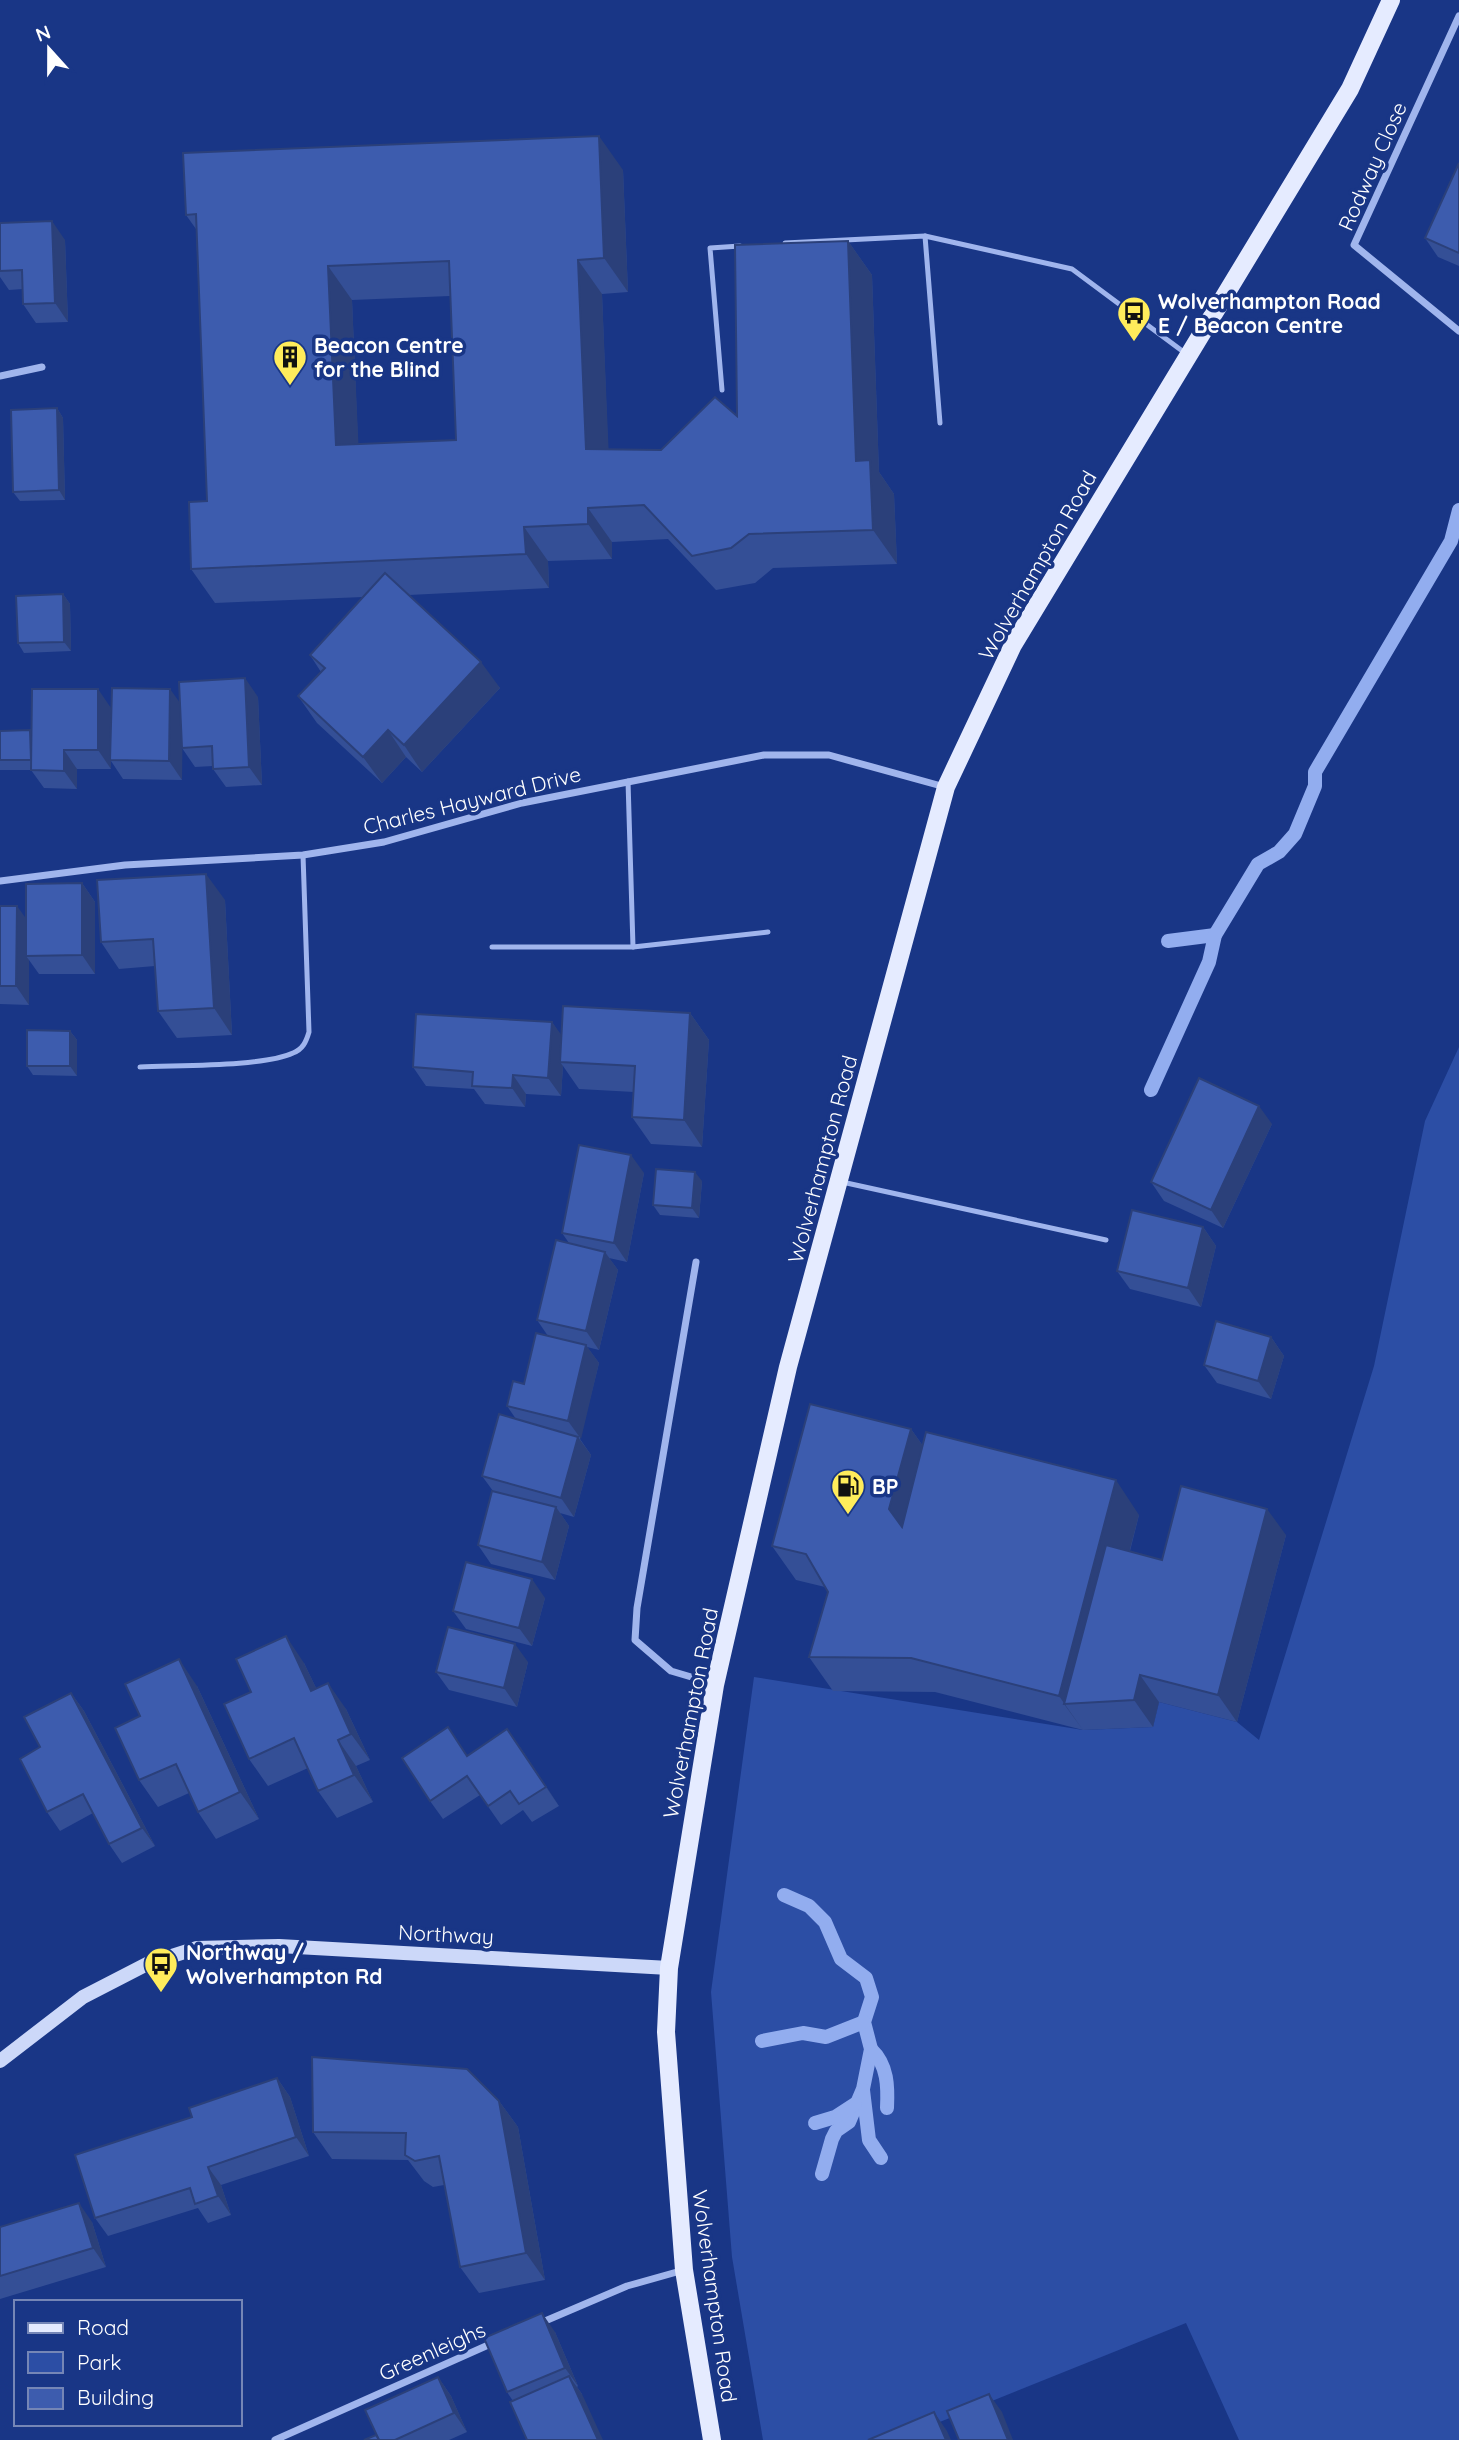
<svg xmlns="http://www.w3.org/2000/svg" width="1459" height="2440" font-family="Quicksand,sans-serif">
<rect width="100%" height="100%" fill="#193686"/>
<!-- green -->
<path fill="#2c4ea5" d="M1459 1047V2440H1239L1186 2323 895 2440H763L732 2257 711 1992 754 1677 1083 1730 1153 1727 1159 1702 1237 1722 1259 1740 1374 1366 1425 1121Z"/>
<g fill="none" stroke-linecap="round" stroke-linejoin="round">
<!-- stream -->
<g stroke="#92adef" stroke-width="14">
<path d="M1168 941 1215 935"/>
<path d="M1151 1090 1209 962 1215 935 1258 864 1279 852 1295 834 1315 786V772L1451 541 1459 510"/>
<path d="M784 1895 809 1906 825 1922 841 1959 866 1978 872 1997 864 2022 871 2049 863 2089 849 2122 836 2131 832 2139 822 2174"/>
<path d="M762 2041 803 2033 826 2037 864 2022"/>
<path d="M871 2049C888 2065 888 2087 887 2108"/>
<path d="M863 2090 869 2140 881 2158"/>
<path d="M815 2123 835 2117 855 2104"/>
</g>
<!-- lane -->
<g stroke="#a0b5ed" stroke-width="5">
<path d="M925 236 940 423"/>
<path d="M785 243 925 236 1072 269 1185 353"/>
<path d="M722 390 710 248 740 246"/>
<path d="M628 781 633 947 768 932"/>
<path d="M492 947H633"/>
<path d="M140 1067C177 1065 263 1067 293 1053 303 1049 306 1042 309 1032L303 855"/>
<path d="M842 1182 1106 1240"/>
</g>
<!-- street -->
<g stroke="#a0b5ed" stroke-width="7">
<path d="M1459 16 1354 245 1459 331"/>
<path d="M0 376 42 367"/>
<path d="M0 881 125 865 303 855 384 842 522 803 764 755H829L945 787"/>
<path d="M696 1262 637 1608 635 1640 671 1671 715 1684"/>
<path d="M538 2324 627 2286 684 2270"/>
<path d="M275 2440 495 2342"/>
</g>
<!-- secondary -->
<path stroke="#ccd8f9" stroke-width="14" d="M0 2061 83 1997 147 1964 197 1948 279 1946 669 1968"/>
<!-- primary -->
<path stroke="#e5ebff" stroke-width="18" d="M712 2440 684 2270 666 2032 669 1968 715 1685 788 1367 946 787 1013 645 1350 89 1391 0"/>
</g>
<!-- wall -->
<g fill="#344f96" fill-rule="evenodd">
<path d="M1459 163V266L1438 257 1425 238Z"/>
<path d="M623 170 628 292 602 294 608 449 661 450 737 416 848 241 872 275 879 472 894 494 897 564 773 568 755 583 716 590 668 539 612 542V559L548 561 549 588 409 595 500 688 422 772 406 757 382 783 317 723 298 696 321 672 310 655 363 597 215 603 191 569 207 501 196 229 186 215ZM450 296 456 440 358 444 352 300Z"/>
<path d="M0 223 65 240 68 322 36 323 23 304V289L9 290 0 277Z"/>
<path d="M57 408 63 418 65 500 20 501 13 492Z"/>
<path d="M63 594 70 604 71 651 24 653 18 643Z"/>
<path d="M258 697 262 785 226 787 213 769V766L195 767 182 748V746V780L123 779 111 761V769H77V789L44 788 31 770H0V731L30 730 111 708Z"/>
<path d="M82 883 95 902V974H39L29 960V1005L0 1004V906L26 919Z"/>
<path d="M225 900 232 1035 177 1038 158 1011 155 966 119 969 101 942Z"/>
<path d="M690 1013 709 1040 702 1147 651 1144 632 1117 634 1092 579 1089 563 1066 561 1096 526 1094 525 1107 485 1104 474 1089 426 1086 413 1067 552 1022 561 1036Z"/>
<path d="M70 1031 77 1040V1076L33 1075 27 1066Z"/>
<path d="M1272 1124 1223 1228 1164 1201 1151 1182Z"/>
<path d="M644 1173 627 1262 609 1258 618 1270 599 1350 587 1347 599 1363 580 1439 591 1455 574 1517 560 1513 569 1526 555 1580 491 1564 478 1545 493 1491 482 1476 516 1419 507 1406 524 1384 548 1336 537 1320 569 1243 562 1233Z"/>
<path d="M702 1181 699 1218 660 1215 653 1205Z"/>
<path d="M1203 1227 1216 1246 1201 1307 1130 1289 1117 1271Z"/>
<path d="M1271 1337 1284 1356 1271 1399 1217 1383 1204 1365Z"/>
<path d="M911 1429 923 1446 1139 1515 1130 1551 1162 1560 1286 1535 1237 1722 1159 1702 1153 1727 1083 1730 935 1692 833 1691 809 1657 828 1592 825 1587 796 1580 772 1546Z"/>
<path d="M545 1598 532 1646 466 1629 453 1611Z"/>
<path d="M528 1662 517 1707 449 1690 436 1672Z"/>
<path d="M304 1663 316 1688 346 1709 370 1760 356 1766 373 1802 337 1818 318 1791 308 1768 268 1786 249 1759 251 1692Z"/>
<path d="M197 1686 259 1819 216 1839 198 1812 189 1793 158 1807 139 1780 140 1716Z"/>
<path d="M71 1693 84 1711 155 1846 122 1863 109 1844 93 1813 60 1831 47 1812 40 1747Z"/>
<path d="M520 1747 559 1806 532 1822 523 1810 501 1825 480 1795 443 1819 430 1801 467 1755Z"/>
<path d="M277 2078 290 2097 309 2156 221 2185 231 2215 208 2223 198 2208 108 2236 95 2218 192 2117Z"/>
<path d="M499 2101 518 2127 545 2280 479 2293 460 2267 444 2185 433 2187 424 2181 408 2160 332 2159 313 2132Z"/>
<path d="M92 2222 106 2267 0 2299V2227Z"/>
<path d="M555 2332 578 2386 577 2387 582 2394 513 2401 507 2392Z"/>
<path d="M438 2377 451 2396 467 2432 449 2440H364L376 2435Z"/>
</g>
<!-- shaded-wall -->
<g fill="#2b407a">
<path d="M599 136 623 170 628 292 604 258Z"/>
<path d="M52 221 65 240 68 322 55 303Z"/>
<path d="M848 241 872 275 879 472 894 494 897 564 873 530 856 461Z"/>
<path d="M578 260 602 294 610 483 586 449Z"/>
<path d="M328 266 352 300 360 479 336 445Z"/>
<path d="M57 408 63 418 65 500 59 490Z"/>
<path d="M588 508 612 542V559L588 524Z"/>
<path d="M524 527 548 561 549 588 526 554Z"/>
<path d="M63 594 70 604 71 651 64 642Z"/>
<path d="M481 662 500 688 422 772 404 745Z"/>
<path d="M245 678 258 697 262 785 249 767Z"/>
<path d="M98 689 111 708V769L98 750Z"/>
<path d="M170 689 183 707 182 780 169 761Z"/>
<path d="M388 730 406 757 382 783 363 757Z"/>
<path d="M64 750 77 769V789L64 771Z"/>
<path d="M206 874 225 900 232 1035 214 1008Z"/>
<path d="M82 883 95 902V974L82 955Z"/>
<path d="M17 906 30 924 26 956 29 960V1005L16 986Z"/>
<path d="M690 1013 709 1040 702 1147 684 1120Z"/>
<path d="M552 1022 565 1040 560 1062 563 1066 561 1096 548 1078Z"/>
<path d="M70 1031 77 1040V1076L70 1066Z"/>
<path d="M513 1075 526 1094 525 1107 512 1088Z"/>
<path d="M1259 1106 1272 1124 1223 1228 1211 1210Z"/>
<path d="M631 1155 644 1173 627 1262 614 1243Z"/>
<path d="M695 1172 702 1181 699 1218 692 1208Z"/>
<path d="M1203 1227 1216 1246 1201 1307 1188 1288Z"/>
<path d="M605 1252 618 1270 599 1350 586 1331Z"/>
<path d="M1271 1337 1284 1356 1271 1399 1258 1381Z"/>
<path d="M586 1345 599 1363 581 1439 568 1421Z"/>
<path d="M911 1429 935 1463 913 1543 889 1509Z"/>
<path d="M578 1437 591 1455 574 1517 561 1498Z"/>
<path d="M1116 1480 1139 1515 1090 1702 1064 1704 1083 1730 1059 1696Z"/>
<path d="M556 1507 569 1526 555 1580 542 1562Z"/>
<path d="M1267 1509 1286 1535 1237 1722 1218 1695Z"/>
<path d="M532 1579 545 1598 532 1646 519 1628Z"/>
<path d="M286 1636 304 1663 330 1717 311 1691Z"/>
<path d="M515 1644 528 1662 517 1707 504 1688Z"/>
<path d="M179 1659 197 1686 259 1819 240 1792Z"/>
<path d="M1140 1675 1159 1702 1153 1727 1134 1700Z"/>
<path d="M328 1683 346 1709 370 1760 351 1734Z"/>
<path d="M71 1693 84 1711 155 1846 142 1828Z"/>
<path d="M507 1729 520 1747 559 1806 546 1787Z"/>
<path d="M338 1740 356 1766 373 1802 354 1775Z"/>
<path d="M277 2078 290 2097 309 2156 296 2137Z"/>
<path d="M499 2101 518 2127 545 2280 526 2253Z"/>
<path d="M208 2167 221 2185 231 2215 218 2196Z"/>
<path d="M79 2203 92 2222 106 2267 93 2248Z"/>
<path d="M542 2313 555 2332 578 2386 565 2368Z"/>
<path d="M569 2376 582 2394 603 2440H598Z"/>
<path d="M438 2377 451 2396 467 2432 454 2413Z"/>
<path d="M989 2394 1002 2412 1013 2440H1008Z"/>
<path d="M934 2412 947 2431 951 2440H946Z"/>
</g>
<!-- building -->
<g fill="#3d5cae" stroke="#2b407a" stroke-width="2" fill-rule="evenodd">
<path d="M599 136 604 258 578 260 586 449 661 450 715 397 737 416 735 245 848 241 856 461 870 460 873 530 749 534 731 548 692 556 644 505 588 508V524L524 527 526 554 191 569 189 502 207 501 196 214 186 215 183 153ZM449 261 456 440 336 445 328 266Z"/>
<path d="M1459 163V253L1425 238Z"/>
<path d="M52 221 55 303 23 304 22 270 0 271V223Z"/>
<path d="M57 408 59 490 13 492 11 410Z"/>
<path d="M385 573 481 662 404 745 388 730 363 757 298 696 325 668 310 655Z"/>
<path d="M63 594 64 642 18 643 16 596Z"/>
<path d="M245 678 249 767 213 769 212 746 182 748 179 682Z"/>
<path d="M112 688 170 689 169 761 110 760Z"/>
<path d="M32 689H98V750H64V771L31 770Z"/>
<path d="M30 730 31 760H0V731Z"/>
<path d="M206 874 214 1008 158 1011 153 939 101 942 97 880Z"/>
<path d="M82 883V955L26 956V884Z"/>
<path d="M0 906H17L16 986H0Z"/>
<path d="M563 1006 690 1013 684 1120 632 1117 635 1066 560 1062Z"/>
<path d="M416 1014 552 1022 548 1078 513 1075 512 1088 472 1086 473 1072 413 1067Z"/>
<path d="M27 1030 70 1031V1066H27Z"/>
<path d="M1199 1078 1259 1106 1211 1210 1151 1182Z"/>
<path d="M579 1145 631 1155 614 1243 562 1233Z"/>
<path d="M656 1169 695 1172 692 1208 653 1205Z"/>
<path d="M1132 1210 1203 1227 1188 1288 1117 1271Z"/>
<path d="M556 1240 605 1252 586 1331 537 1320Z"/>
<path d="M1216 1321 1271 1337 1258 1381 1204 1365Z"/>
<path d="M536 1333 586 1345 568 1421 507 1406 513 1381 524 1384Z"/>
<path d="M810 1404 911 1429 889 1509 902 1527 926 1432 1116 1480 1059 1696 911 1658 809 1657 828 1592 806 1554 772 1546Z"/>
<path d="M499 1414 578 1437 561 1498 482 1476Z"/>
<path d="M1181 1486 1267 1509 1218 1695 1140 1675 1134 1700 1064 1704 1106 1545 1162 1560Z"/>
<path d="M492 1491 556 1507 542 1562 478 1545Z"/>
<path d="M466 1562 532 1579 519 1628 453 1611Z"/>
<path d="M448 1627 515 1644 504 1688 436 1672Z"/>
<path d="M286 1636 311 1691 328 1683 351 1734 338 1740 354 1775 318 1791 294 1738 249 1759 224 1704 251 1692 236 1659Z"/>
<path d="M179 1659 240 1792 198 1812 176 1764 139 1780 115 1728 140 1716 125 1684Z"/>
<path d="M71 1693 142 1828 109 1844 83 1794 47 1812 20 1759 40 1747 24 1717Z"/>
<path d="M448 1727 467 1756 507 1729 546 1787 519 1804 510 1791 488 1806 467 1776 430 1801 402 1758Z"/>
<path d="M312 2057 467 2069 499 2101 526 2253 460 2267 439 2156 415 2161 405 2155 406 2133 313 2132Z"/>
<path d="M277 2078 296 2137 208 2167 218 2196 195 2204 190 2188 95 2218 75 2155 192 2117 189 2108Z"/>
<path d="M79 2203 93 2248 0 2276V2227Z"/>
<path d="M542 2313 565 2368 507 2392 484 2338Z"/>
<path d="M569 2376 598 2440H527L510 2402Z"/>
<path d="M438 2377 454 2413 395 2440H379L365 2410Z"/>
<path d="M989 2394 1008 2440H959L947 2411Z"/>
<path d="M934 2412 946 2440H868Z"/>
<path d="M376 2435 379 2440H364Z"/>
</g>
<!-- icons -->
<defs>
<g id="bus-pin" transform="scale(1.75)"><path d="M0 17L-7.5 6A9.5 9.5 0 1 1 7.5 6Z" fill="#ffec5b" stroke="#193686"/><path d="M-5-6H5V4H4V6H2V4H-2V6H-4V4H-5ZM-3.5-4V0h7V-4ZM-3.5 1.2v1.5H-2V1.2ZM2 1.2v1.5H3.5V1.2Z" fill="#111"/></g>
<g id="building-pin" transform="scale(1.75)"><path d="M0 17L-7.5 6A9.5 9.5 0 1 1 7.5 6Z" fill="#ffec5b" stroke="#193686"/><path d="M-4-6H4V6H1V3H-1V6H-4ZM-2.5-4.3h1.7v1.8h-1.7ZM.8-4.3h1.7v1.8H.8ZM-2.5-1h1.7V.8h-1.7ZM.8-1h1.7V.8H.8Z" fill="#111"/></g>
<g id="fuel-pin" transform="scale(1.75)"><path d="M0 17L-7.5 6A9.5 9.5 0 1 1 7.5 6Z" fill="#ffec5b" stroke="#193686"/><path d="M-5.5-6h7V0h2V4h1.3V-2.5L3-4.5l.8-.8L6-3V5H2.5V1h-1V6h-7ZM-4.2-4.7v3.2H.2V-4.7Z" fill="#111"/></g>
</defs>
<g fill-rule="evenodd">
<use href="#bus-pin" x="1134" y="313"/>
<use href="#building-pin" x="290" y="357"/>
<use href="#fuel-pin" x="848" y="1486"/>
<use href="#bus-pin" x="161" y="1964"/>
</g>
<g text-anchor="middle" dominant-baseline="central" stroke-width="7" stroke-linejoin="round" paint-order="stroke">
<!-- street labels -->
<g font-size="21" fill="#fff" stroke="#193686">
<text transform="translate(1372 166) rotate(-66)">Rodway Close</text>
<text transform="translate(1037 565) rotate(-60)">Wolverhampton Road</text>
<text transform="translate(472 800) rotate(-14)">Charles Hayward Drive</text>
<text transform="translate(822 1159) rotate(-75)">Wolverhampton Road</text>
<text transform="translate(690 1713) rotate(-79)">Wolverhampton Road</text>
<text transform="translate(446 1934) rotate(3)">Northway</text>
<text transform="translate(715 2296) rotate(82)">Wolverhampton Road</text>
<text transform="translate(432 2351) rotate(-24)">Greenleighs</text>
</g>
<!-- poi labels -->
<g font-size="21" font-weight="bold" fill="#fff" stroke="#193686" text-anchor="start">
<text x="1158" y="301">Wolverhampton Road<tspan x="1158" dy="24">E / Beacon Centre</tspan></text>
<text x="314" y="345">Beacon Centre<tspan x="314" dy="24">for the Blind</tspan></text>
<text x="872" y="1486">BP</text>
<text x="186" y="1952">Northway /<tspan x="186" dy="24">Wolverhampton Rd</tspan></text>
</g>
</g>
<!-- legend -->
<rect x="14" y="2300" width="228" height="126" fill="#193686" stroke="#7586b6" stroke-width="2"/>
<rect x="28" y="2323" width="35" height="10" fill="#e5ebff" stroke="#7586b6" stroke-width="2"/>
<text x="77" y="2335" font-size="21" fill="#ffffff">Road</text>
<rect x="28" y="2352" width="35" height="21" fill="#2c4ea5" stroke="#7586b6" stroke-width="2"/>
<text x="77" y="2370" font-size="21" fill="#ffffff">Park</text>
<rect x="28" y="2388" width="35" height="21" fill="#3d5cae" stroke="#7586b6" stroke-width="2"/>
<text x="77" y="2405" font-size="21" fill="#ffffff">Building</text>
<!-- north arrow -->
<g transform="translate(49 49) rotate(339)" stroke="#193686" stroke-width="5" paint-order="stroke">
<path d="M0-5L12 26L0 18L-12 26Z" fill="#ffffff"/>
<text y="-10" font-size="19" font-weight="bold" text-anchor="middle" fill="#ffffff">N</text>
</g>
</svg>
